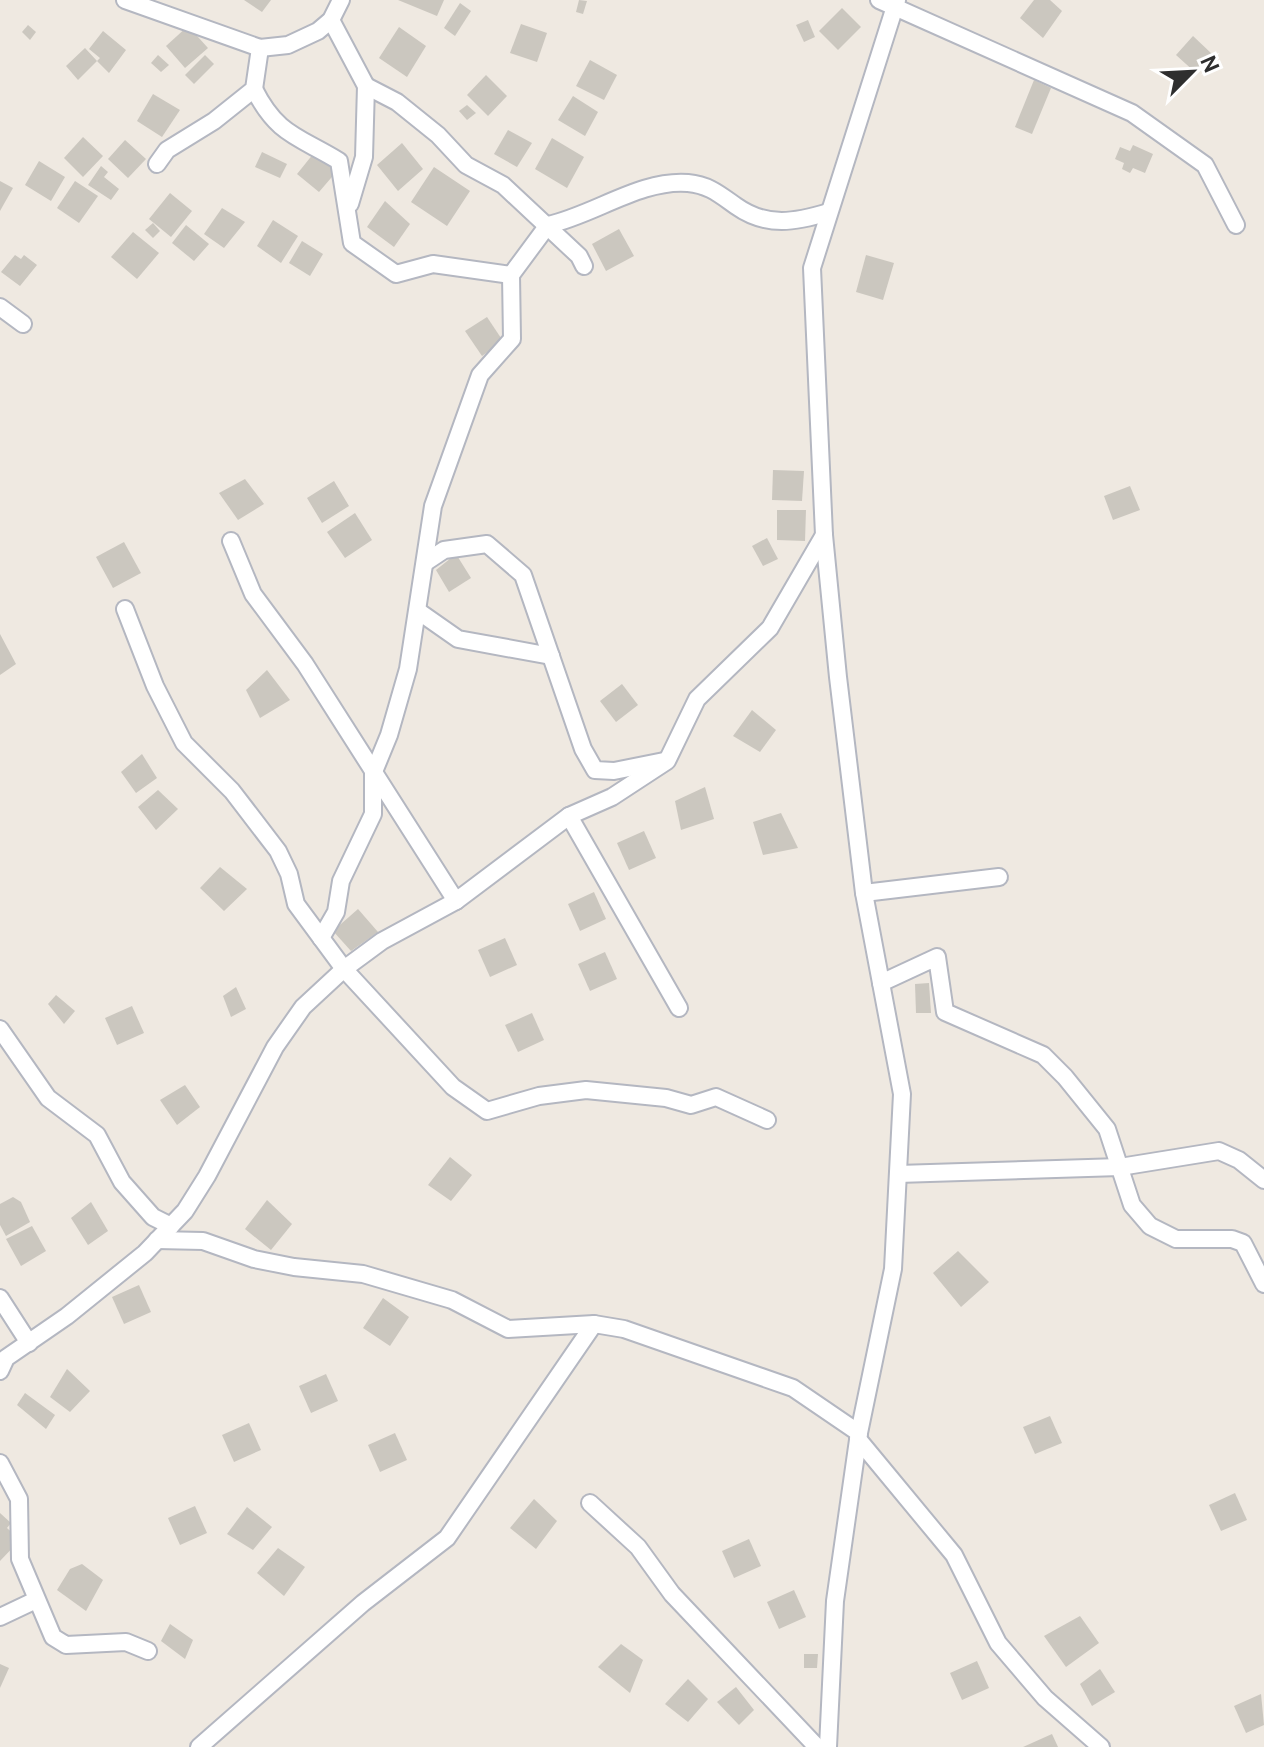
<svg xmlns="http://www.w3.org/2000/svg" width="1264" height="1747" font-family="Cabin,sans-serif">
<rect width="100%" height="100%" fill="#efe9e1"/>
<!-- building -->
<g fill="#cbc7bf">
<path d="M244 0H271L262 12Z"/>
<path d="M398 0H444L437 16Z"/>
<path d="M579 0 587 1 583 14 576 12Z"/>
<path d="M1034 0H1050L1062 11 1043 38 1020 18Z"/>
<path d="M460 3 471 11 455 36 444 28Z"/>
<path d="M842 8 861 27 838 50 819 31Z"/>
<path d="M808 20 815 37 804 42 796 25Z"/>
<path d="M521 24 547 33 537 62 510 53Z"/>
<path d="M28 25 36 32 30 40 22 32Z"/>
<path d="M188 26 208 48 185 68 166 46Z"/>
<path d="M399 27 426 46 407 77 379 58Z"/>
<path d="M103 31 126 50 109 73 97 61 78 80 66 66 85 48 97 61 100 58 89 49Z"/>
<path d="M1193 36 1212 54 1196 73 1176 55Z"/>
<path d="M158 55 169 65 161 72 151 63Z"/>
<path d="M205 55 214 64 194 84 185 75Z"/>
<path d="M590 60 617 75 604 100 576 86Z"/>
<path d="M486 75 507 96 488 116 467 95Z"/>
<path d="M1034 80 1051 88 1032 134 1015 127Z"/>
<path d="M153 94 180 110 162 137 137 121Z"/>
<path d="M573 96 598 112 585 136 558 120Z"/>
<path d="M467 105 476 113 467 120 459 111Z"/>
<path d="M508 130 532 143 517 167 494 154Z"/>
<path d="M83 137 103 156 83 177 64 158Z"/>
<path d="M552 138 584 157 567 188 535 169Z"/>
<path d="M125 140 146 159 128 178 108 159Z"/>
<path d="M402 143 423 169 398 191 377 165Z"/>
<path d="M1133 145 1153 154 1145 173 1133 168 1130 173 1122 169 1124 163 1115 159 1120 147 1130 151Z"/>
<path d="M262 152 287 164 280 178 255 167Z"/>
<path d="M314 153 337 171 319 192 297 174Z"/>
<path d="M39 161 65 177 51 201 25 185Z"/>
<path d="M101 166 108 172 104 177 119 189 111 200 88 185Z"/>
<path d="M434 167 470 191 447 226 411 202Z"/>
<path d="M0 181 13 188 0 211Z"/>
<path d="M75 181 98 196 79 223 57 208Z"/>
<path d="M170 193 192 211 171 237 149 219Z"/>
<path d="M385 201 410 224 394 247 367 227Z"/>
<path d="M222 208 245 222 224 248 204 234Z"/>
<path d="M273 220 298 236 281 263 257 246Z"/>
<path d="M153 223 160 231 153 238 145 230Z"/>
<path d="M186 225 209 244 194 261 172 243Z"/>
<path d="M619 229 634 256 606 271 592 244Z"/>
<path d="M133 232 159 253 137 279 111 257Z"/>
<path d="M302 241 323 254 310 276 289 263Z"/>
<path d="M15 255 21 259 24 255 37 265 20 286 1 272Z"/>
<path d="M866 255 894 263 883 300 856 292Z"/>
<path d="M487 317 503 341 482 356 465 331Z"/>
<path d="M773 470 804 471 802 501 772 500Z"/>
<path d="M245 479 264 504 238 520 219 493Z"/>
<path d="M334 481 349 506 322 523 307 498Z"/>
<path d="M1130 486 1140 510 1113 520 1104 496Z"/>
<path d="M777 510H806L805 541 777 540Z"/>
<path d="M355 513 372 540 345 558 327 532Z"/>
<path d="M767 538 778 559 763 566 752 546Z"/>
<path d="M124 542 141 573 113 588 96 557Z"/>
<path d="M456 554 471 578 449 592 436 570Z"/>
<path d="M0 634 16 664 0 675Z"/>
<path d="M267 670 290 700 260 718 246 690Z"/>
<path d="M622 684 638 705 616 722 600 701Z"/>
<path d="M752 710 776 730 760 752 733 736Z"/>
<path d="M142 754 157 778 136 793 121 772Z"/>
<path d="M705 787 714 819 681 830 675 801Z"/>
<path d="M158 790 178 809 156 830 138 807Z"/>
<path d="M781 813 798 848 763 855 753 822Z"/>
<path d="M644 831 656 858 629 870 617 843Z"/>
<path d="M220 867 247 889 224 911 200 888Z"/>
<path d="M594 892 606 919 580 931 568 904Z"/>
<path d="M358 909 378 932 351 951 333 931Z"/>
<path d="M505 938 517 965 490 977 478 950Z"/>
<path d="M605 952 617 979 590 991 578 964Z"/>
<path d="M929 983 931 1013H916L915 984Z"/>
<path d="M236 987 246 1009 231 1017 223 996Z"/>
<path d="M56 995 75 1011 64 1024 48 1004Z"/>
<path d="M132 1006 144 1033 117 1045 105 1018Z"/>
<path d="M532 1013 544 1040 518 1052 505 1025Z"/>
<path d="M185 1085 200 1107 177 1125 160 1100Z"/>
<path d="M450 1157 472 1175 451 1201 428 1185Z"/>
<path d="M13 1197 21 1202 30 1222 6 1236 0 1225V1204Z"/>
<path d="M267 1200 292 1224 271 1250 245 1229Z"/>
<path d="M91 1202 108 1231 88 1245 71 1218Z"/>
<path d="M32 1226 46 1251 21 1266 6 1239Z"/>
<path d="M958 1251 989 1282 961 1307 933 1273Z"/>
<path d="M139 1285 151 1312 124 1324 112 1297Z"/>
<path d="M383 1298 409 1317 390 1346 363 1328Z"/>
<path d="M67 1369 90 1391 70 1412 50 1397Z"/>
<path d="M326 1374 338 1401 311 1413 299 1386Z"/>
<path d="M25 1393 55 1415 46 1429 17 1405Z"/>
<path d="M1050 1416 1062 1443 1035 1454 1023 1427Z"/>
<path d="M249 1423 261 1450 234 1462 222 1435Z"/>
<path d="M395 1433 407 1460 380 1472 368 1445Z"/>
<path d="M1235 1493 1247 1520 1221 1531 1209 1505Z"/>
<path d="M534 1499 557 1521 536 1549 510 1528Z"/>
<path d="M195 1506 207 1533 180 1545 168 1518Z"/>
<path d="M247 1507 272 1527 253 1550 227 1534Z"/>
<path d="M0 1513 11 1523 7 1528 20 1540 0 1561Z"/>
<path d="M749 1539 761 1566 734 1578 722 1551Z"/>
<path d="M278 1548 305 1567 284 1596 257 1573Z"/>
<path d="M82 1564 103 1580 86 1611 57 1590 70 1569Z"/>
<path d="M794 1590 806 1617 779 1629 767 1602Z"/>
<path d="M1080 1616 1099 1643 1066 1667 1044 1636Z"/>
<path d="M170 1624 193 1640 185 1659 161 1641Z"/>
<path d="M621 1644 643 1660 630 1693 598 1667Z"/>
<path d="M804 1654H818L817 1668H804Z"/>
<path d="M977 1661 989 1688 962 1700 950 1673Z"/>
<path d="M0 1664 9 1668 0 1688Z"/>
<path d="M1100 1669 1115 1692 1092 1706 1080 1684Z"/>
<path d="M688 1679 708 1699 688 1722 665 1704Z"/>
<path d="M736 1687 754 1710 739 1725 717 1702Z"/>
<path d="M1261 1694 1264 1725 1246 1733 1234 1706Z"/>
<path d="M1052 1734 1058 1747H1023Z"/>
</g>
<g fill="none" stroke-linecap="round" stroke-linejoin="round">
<!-- street casing -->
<g stroke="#b4b7c1" stroke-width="20">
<g id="street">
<path d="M125 0 260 48 288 45 318 31 331 20 341 0"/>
<path d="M879 0 1132 113 1205 165 1236 225"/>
<path d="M331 20 366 86 364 157 350 204"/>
<path d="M366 86 397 102 438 135 466 165 503 185 579 256 584 266"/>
<path d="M254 89C277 135 298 136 339 161L352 243 396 274 433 264 511 275"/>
<path d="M157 164 167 150 214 121 254 89 260 48"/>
<path d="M0 307 23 324"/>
<path d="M231 541 253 594 305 664 456 901"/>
<path d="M426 562 444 550 487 544 523 575 583 749 595 770 614 771 664 761"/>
<path d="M125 609 155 686 184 743 232 791 278 851 289 874 296 904 344 969 453 1087 487 1111 539 1096 586 1090 666 1098 691 1105 716 1097 767 1120"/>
<path d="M418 611 458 639 551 656"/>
<path d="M569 816 679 1008"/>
<path d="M864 893 999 877"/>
<path d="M321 938 336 912 341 881 373 814V774L389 735 408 669 433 506 480 375 512 339 511 275 548 225C594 215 641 179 688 183 709 185 719 194 736 206 767 228 796 222 829 212"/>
<path d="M881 983 937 957 945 1012 1043 1055 1065 1077 1107 1129 1132 1205 1150 1226 1176 1239H1232L1243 1243 1264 1284"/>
<path d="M0 1029 48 1098 97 1135 122 1182 153 1217 171 1226"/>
<path d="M898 1174 1120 1167 1219 1151 1239 1160 1264 1180"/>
<path d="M157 1240 203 1241 254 1259 294 1267 363 1274 452 1300 508 1329 594 1324 624 1329 793 1388 859 1433"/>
<path d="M0 1298 29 1343"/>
<path d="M0 1371 6 1358 67 1316 145 1253 185 1211 207 1176 275 1047 303 1007 344 969 382 941 456 901 569 816 612 797 667 761 697 699 770 628 824 535"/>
<path d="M858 1439 954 1555 998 1643 1045 1698 1101 1747"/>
<path d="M0 1463 19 1499 20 1559 53 1637 66 1645 126 1642 148 1651"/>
<path d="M590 1503 638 1547 672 1594 817 1747"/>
<path d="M0 1617 36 1600"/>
<path d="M199 1747 363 1603 447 1538 594 1324"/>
<path d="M828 1747 835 1601 859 1433 893 1269 902 1094 864 893 838 677 824 535 812 268 897 0"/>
</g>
</g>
<!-- street -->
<use href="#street" stroke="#fff" stroke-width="16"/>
</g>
<!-- north arrow -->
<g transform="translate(1192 72) rotate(66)" stroke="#ffffff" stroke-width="6" paint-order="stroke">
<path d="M0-6L14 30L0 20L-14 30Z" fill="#2e2e2e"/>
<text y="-12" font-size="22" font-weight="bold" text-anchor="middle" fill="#2e2e2e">N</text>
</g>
</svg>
